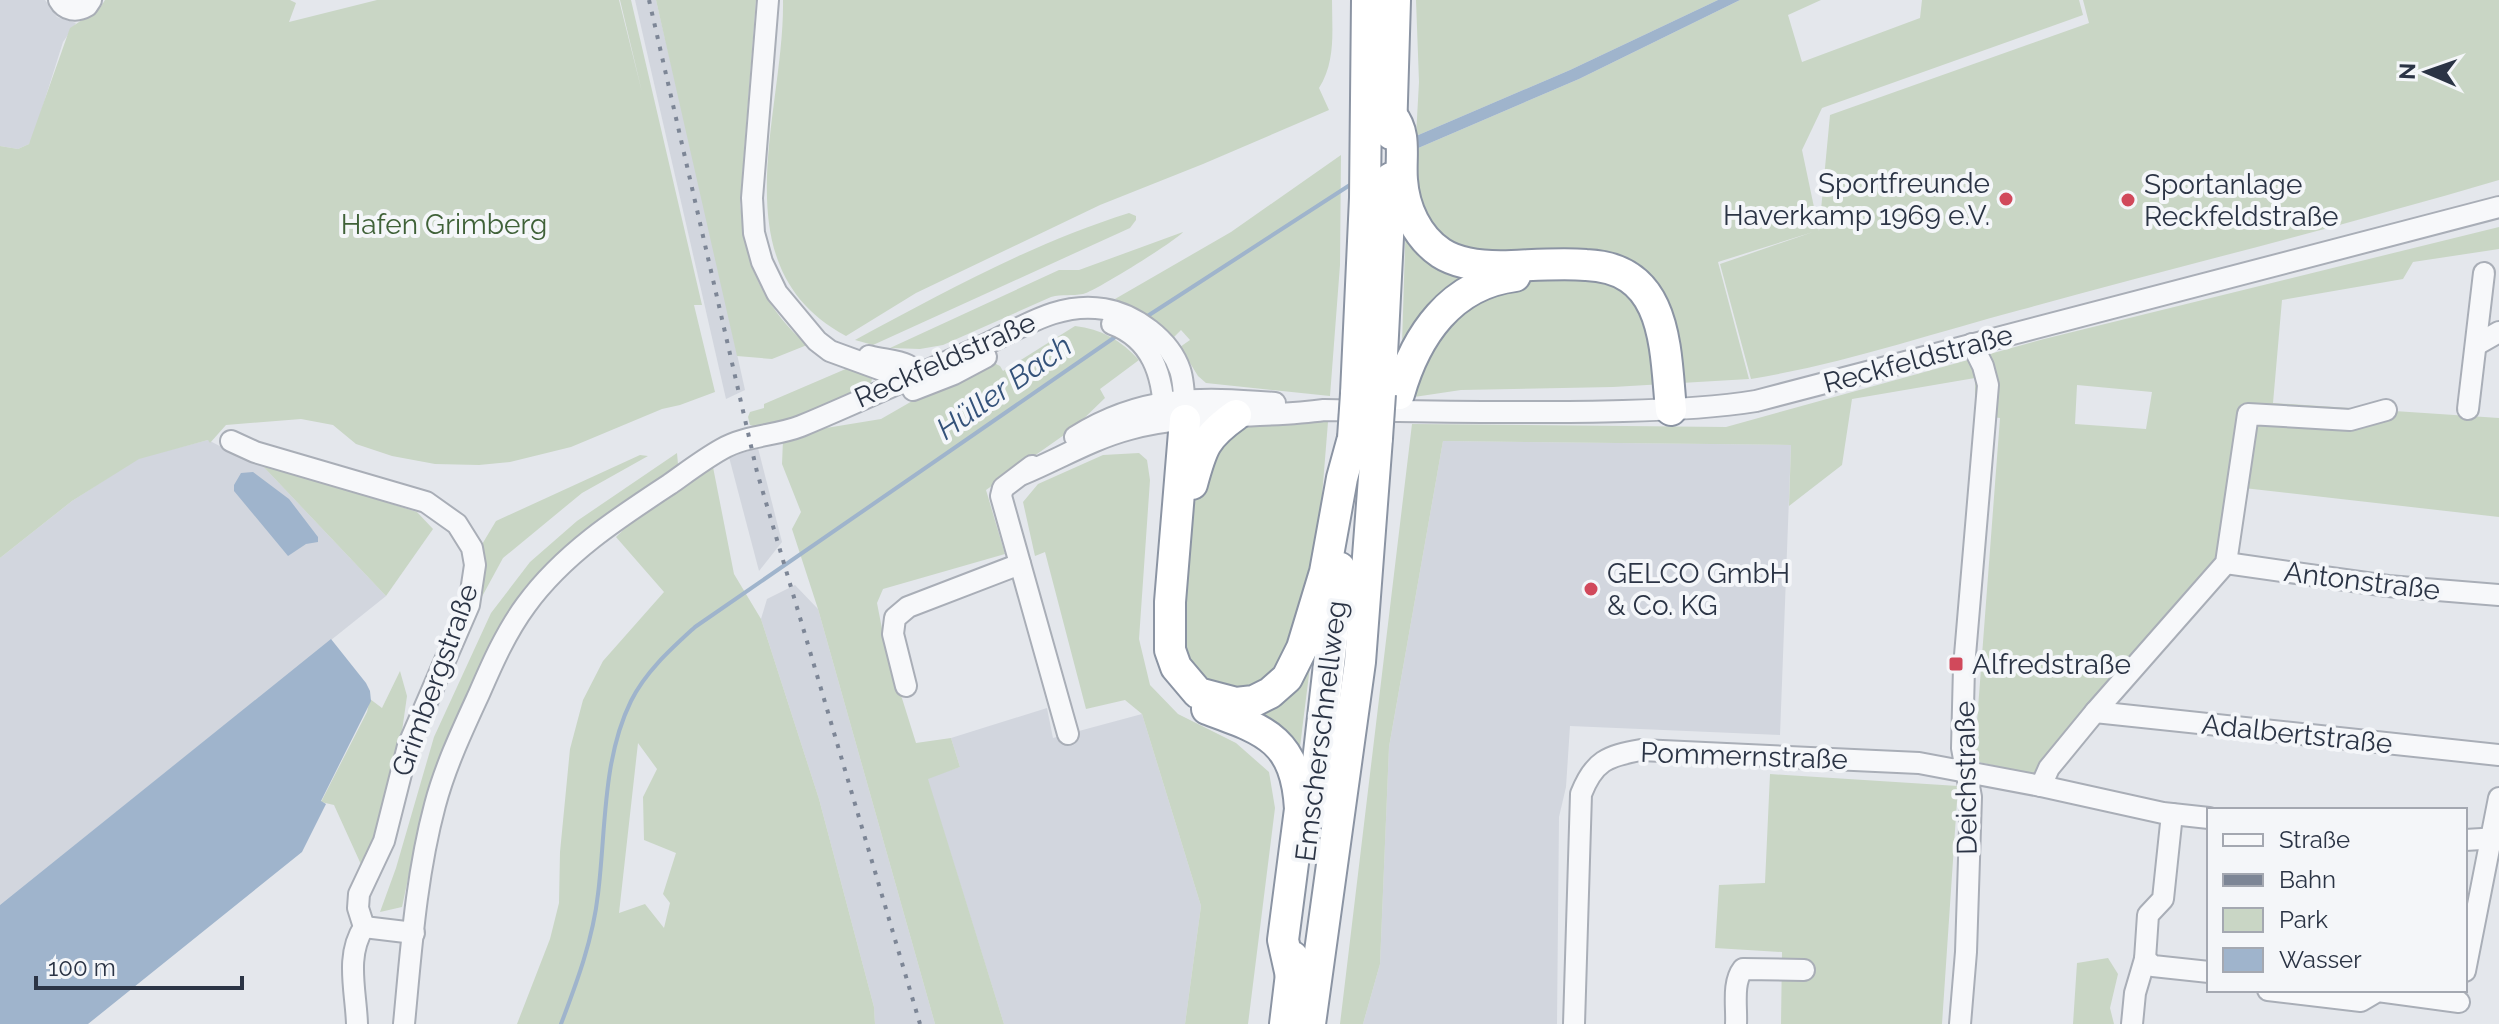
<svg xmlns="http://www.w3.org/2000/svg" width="2499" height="1024" font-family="Raleway,sans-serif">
<rect width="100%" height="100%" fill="#e4e7ec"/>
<!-- built -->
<g fill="#d2d6de">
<path d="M0 0H45L57 17 76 23 63 42 33 137 29 144 18 149 0 146Z"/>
<path d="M635 0H656L700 187 745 390 726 399Z"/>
<path d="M208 440 241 457 259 462 386 596 0 905V558L72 501 139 458Z"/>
<path d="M1443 441 1791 445 1780 735 1570 726 1566 787 1559 817 1557 1024H1363L1380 964 1389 747Z"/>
<path d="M758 448 782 542 759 571 729 457Z"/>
<path d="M795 585 818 609 935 1024H875L874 1007 819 799 761 619 767 599Z"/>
<path d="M1047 708 1053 738 1142 714 1201 906 1185 1024H1004L927 778 960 767 951 738Z"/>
</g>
<!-- green -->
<g fill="#c9d6c5" fill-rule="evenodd">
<path d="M105 0H290L296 3 289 22 377 0H619L642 92 620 0H631L702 305H694L715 392 680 405 662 409 571 447 510 462 479 465 435 464 392 456 356 444 333 425 301 419 226 425 210 443 208 440 139 459 72 501 0 558V146L18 149 29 144 70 28 100 8Z"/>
<path d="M656 0H756L740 204C742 217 742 230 745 242 754 284 776 318 807 345L772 359 737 356Z"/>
<path d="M783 0H1332C1332 31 1336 61 1319 88L1329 110 1203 164 1100 205 916 293 846 336C717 267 785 114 783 0Z"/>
<path d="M1416 0H1718L1570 70 1416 136 1419 82Z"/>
<path d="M1740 0H1821L1788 15 1802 62 1920 18 1922 0H2079L2083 15 1822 108 1802 150 1819 231 1830 115 2089 23 2083 0H2499V180C2340 227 2180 266 2020 310 1930 334 1842 364 1751 379L1720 264 1813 232 1718 262 1749 379 1613 387 1461 390 1414 397 1401 376 1406 216 1417 181 1416 149 1579 79Z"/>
<path d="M1341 155 1340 265 1330 396 1206 383 1198 376 1180 347 1190 340 1181 330 1174 337 1140 310 1115 299 1231 232Z"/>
<path d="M1129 213 1136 216V220L1130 228 873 345 855 340C944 292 1033 243 1129 213Z"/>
<path d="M2499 227V249L2413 262 2403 279 2282 300 2273 403 2499 418V517L2235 487 2221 556 2037 775 1974 761 2000 418 1975 415V378L1852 399 1842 465 1789 506 1791 445 1443 441 1389 747 1380 964 1363 1024H1340L1412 424 1726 427 2044 339ZM2077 385 2152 392 2146 429 2075 424Z"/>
<path d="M1183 232C1177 240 1094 292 1083 294 1072 296 1062 294 1051 297L943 345 920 349 890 348 1059 270H1079Z"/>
<path d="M1075 326C1101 329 1121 340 1139 360L1100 389 1105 398 1074 428 986 490 1005 554 883 589 877 603 885 644 916 743 951 738 960 767 928 779 1004 1024H935L818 609 792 529 801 512 782 464 783 440 826 428 881 419 921 396 992 362 1000 366 1003 371Z"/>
<path d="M848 368 872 379 870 387C845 399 775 435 750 425L748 417 750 412 764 408V404Z"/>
<path d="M1328 422 1318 546 1306 596 1281 664 1269 677 1244 689 1225 688 1207 680 1188 665 1180 632 1185 537 1211 447 1250 423Z"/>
<path d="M677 453 678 464 585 532 524 588 452 728 425 799 402 907 380 912 396 868 434 737 491 613 530 562 577 521Z"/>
<path d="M1139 453 1147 460 1150 480 1139 639 1150 685 1178 714 1236 743 1269 772 1275 808 1248 1024H1185L1201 906 1142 714 1125 700 1086 709 1045 552 1035 556 1023 502 1038 484 1103 455Z"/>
<path d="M640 455 648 456 582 493 503 558 472 615 481 546 496 521Z"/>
<path d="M259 462 417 512 433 529 386 596Z"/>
<path d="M713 467 734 574 761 619 819 799 874 1007 875 1024H517L550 939 559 903 560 852 570 749 583 700 603 661 664 592 616 537 649 505ZM638 743 657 769 643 797 644 840 676 853 663 894 670 903 664 928 645 904 619 913Z"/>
<path d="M1314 634 1298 763 1251 718Z"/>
<path d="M400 671 407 696 400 745 364 871 334 805 321 802 367 712 370 699 382 708Z"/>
<path d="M1770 774 1958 786 1942 1024H1781L1782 952 1715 948 1719 885 1765 883Z"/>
<path d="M2108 958 2118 974 2110 1008 2114 1024H2073L2077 963Z"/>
</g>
<!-- water -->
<g fill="#9fb4cc">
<path d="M1718 0H1740L1579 79 1416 149V136L1570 70Z"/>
<path d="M253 472 289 499 318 537V542L306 544 288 556 234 491V485L241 473Z"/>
<path d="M331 639 366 683 370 691 371 701 321 801 326 804 302 852 88 1024H0V905Z"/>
</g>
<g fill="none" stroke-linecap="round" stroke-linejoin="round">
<!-- stream -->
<g stroke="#9fb4cc" stroke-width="4">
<path d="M1146 317 1353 183"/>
<path d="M561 1024C577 982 593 939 598 894 606 831 602 760 631 701 646 671 671 649 695 627L1118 335"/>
</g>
<!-- minor casing -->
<g stroke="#a9aeb7" stroke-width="24">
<g id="minor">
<path d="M59 0C65 11 77 12 87 6L91 0"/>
<path d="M768 0 752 198 754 233 762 262 777 293 817 341 830 351 882 370 909 385"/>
<path d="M1112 324C1152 339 1163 375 1164 414"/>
<path d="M2476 345 2499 332"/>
<path d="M869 356C890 362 913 359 924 381"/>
<path d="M913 390 954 374 986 357"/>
<path d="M2468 409 2484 273"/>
<path d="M1075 437C1142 395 1199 397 1275 403"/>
<path d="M231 441 255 452 426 502 457 524 472 548 475 565 469 605 408 746 384 841 359 894 358 908 364 927"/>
<path d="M1032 466 1003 488 1001 496 1068 734"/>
<path d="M1023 474C1059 459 1092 439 1130 429 1193 412 1260 419 1324 410 1424 411 1523 414 1623 411 1668 410 1712 408 1756 401L2499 207"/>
<path d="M2226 563 2388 586 2499 595"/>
<path d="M906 686 893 634 895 618 908 607 1020 564"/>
<path d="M2095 712 2499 755"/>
<path d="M2041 786 2049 768 2095 712 2226 563 2248 414 2350 420 2386 410"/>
<path d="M2465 840 2499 838"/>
<path d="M364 927 414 933"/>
<path d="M2145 959 2153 966 2209 972"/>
<path d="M2465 971 2499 798"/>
<path d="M2268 990 2361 1001 2378 991 2459 1002"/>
<path d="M357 1024C356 991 345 956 364 927"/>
<path d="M404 1024C411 951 416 876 435 805 445 767 462 731 479 694 492 664 506 632 526 605 563 554 618 518 670 484 687 472 704 459 722 449 746 435 776 436 801 426 861 401 921 373 980 347 1020 329 1058 301 1104 309 1135 314 1170 340 1180 370 1185 385 1184 403 1185 420"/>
<path d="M1574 1024 1581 794C1594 761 1607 756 1641 750L1919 763 2041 786 2163 813 2209 818"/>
<path d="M1736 1024C1737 1007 1732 983 1743 969L1804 970"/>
<path d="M1960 1024 1966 952 1971 797 1962 748 1964 667 1988 385 1983 366 1972 344"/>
<path d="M2132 1024 2135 993 2145 959 2148 915 2163 899 2172 814"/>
</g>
</g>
<!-- highway casing -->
<g stroke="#8b94a3" stroke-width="34">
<g id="highway">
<path d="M1392 116C1407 134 1400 157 1402 180 1404 208 1417 237 1441 253 1461 266 1489 267 1512 266 1537 265 1562 263 1586 265 1668 268 1665 348 1671 410"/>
<path d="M1391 134 1395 0"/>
<path d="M1356 394 1365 198 1367 0"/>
<path d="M1380 394 1391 178"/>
<path d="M1399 394C1416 335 1451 284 1515 276"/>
<path d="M1185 420 1170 602V650L1176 667 1198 693 1236 703 1254 701 1270 693 1287 678 1302 648 1325 572 1342 478 1353 438"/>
<path d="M1192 484C1202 447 1205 437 1236 415"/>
<path d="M1207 709C1265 730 1296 739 1300 809L1283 940 1291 976"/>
<path d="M1312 814 1340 568"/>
<path d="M1285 1024 1293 957"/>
<path d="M1310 1024 1360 662 1377 438"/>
</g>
</g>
<!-- minor -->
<use href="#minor" stroke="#f7f8fa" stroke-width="20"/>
<!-- highway -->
<use href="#highway" stroke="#fff" stroke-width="30"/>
<!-- rail -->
<path stroke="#7d8696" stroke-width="4" stroke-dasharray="4 8" stroke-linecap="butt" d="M649 0 757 472 920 1024"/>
<!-- highway-bridge casing -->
<g stroke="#8b94a3" stroke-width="34" stroke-linecap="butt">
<g id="highway-bridge">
<path d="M1353 438 1356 394"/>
<path d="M1377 438 1380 394"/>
</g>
</g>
<!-- highway-bridge -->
<use href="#highway-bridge" stroke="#fff" stroke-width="30"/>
</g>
<!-- markers -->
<g fill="#d1495b" stroke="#f4f6f9" stroke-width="3">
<circle cx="2006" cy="199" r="8"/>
<circle cx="2128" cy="200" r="8"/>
<circle cx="1591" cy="589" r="8"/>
<rect x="1948" y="656" width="16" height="16" rx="4"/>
</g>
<g text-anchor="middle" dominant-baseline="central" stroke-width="8" stroke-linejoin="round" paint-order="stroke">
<!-- poi labels -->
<g font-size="28" fill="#2b3445" stroke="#f4f6f9" text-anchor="start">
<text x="1990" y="183" text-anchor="end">Sportfreunde<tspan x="1990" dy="32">Haverkamp 1969 e.V.</tspan></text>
<text x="2144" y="184">Sportanlage<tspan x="2144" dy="32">Reckfeldstraße</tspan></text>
<text x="1607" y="573">GELCO GmbH<tspan x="1607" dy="32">&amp; Co. KG</tspan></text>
<text x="1972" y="664">Alfredstraße</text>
</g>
<!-- park labels -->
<g font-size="28" fill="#3f6138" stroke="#f4f6f9">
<text x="444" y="224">Hafen Grimberg</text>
</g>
<!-- street labels -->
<g font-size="28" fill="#2b3445" stroke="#f4f6f9">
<text transform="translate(1918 359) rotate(-15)">Reckfeldstraße</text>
<text transform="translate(945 360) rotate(-24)">Reckfeldstraße</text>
<text transform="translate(2362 581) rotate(7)">Antonstraße</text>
<text transform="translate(435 680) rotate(-70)">Grimbergstraße</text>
<text transform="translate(1321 731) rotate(-83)">Emscherschnellweg</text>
<text transform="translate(2297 734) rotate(6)">Adalbertstraße</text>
<text transform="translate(1744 756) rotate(2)">Pommernstraße</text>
<text transform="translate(1966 778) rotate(-91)">Deichstraße</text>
</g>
<!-- water labels -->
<g font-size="30" font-style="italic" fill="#34527a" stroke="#f4f6f9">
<text transform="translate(1004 387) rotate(-35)">Hüller Bach</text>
</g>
</g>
<!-- legend -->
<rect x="2207" y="808" width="260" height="184" fill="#f4f6f9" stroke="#a4a8b1" stroke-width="2"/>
<rect x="2223" y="834" width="40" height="12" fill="#f7f8fa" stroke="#a4a8b1" stroke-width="2"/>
<text x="2279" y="848" font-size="24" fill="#2b3445">Straße</text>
<rect x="2223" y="874" width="40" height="12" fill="#7d8696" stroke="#a4a8b1" stroke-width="2"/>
<text x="2279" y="888" font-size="24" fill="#2b3445">Bahn</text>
<rect x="2223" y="908" width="40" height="24" fill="#c9d6c5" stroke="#a4a8b1" stroke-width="2"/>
<text x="2279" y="928" font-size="24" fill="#2b3445">Park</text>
<rect x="2223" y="948" width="40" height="24" fill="#9fb4cc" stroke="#a4a8b1" stroke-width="2"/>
<text x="2279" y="968" font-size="24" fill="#2b3445">Wasser</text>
<!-- north arrow -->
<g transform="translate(2427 72) rotate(272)" stroke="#f4f6f9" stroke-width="6" paint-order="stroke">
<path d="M0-6L14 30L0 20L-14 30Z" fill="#2b3445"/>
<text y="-12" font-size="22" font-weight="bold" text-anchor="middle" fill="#2b3445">N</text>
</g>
<!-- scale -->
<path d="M36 976v12h206v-12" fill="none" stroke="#2b3445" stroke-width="4"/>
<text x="48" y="976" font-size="24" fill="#2b3445" stroke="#f4f6f9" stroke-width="6" paint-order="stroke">100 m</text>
</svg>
